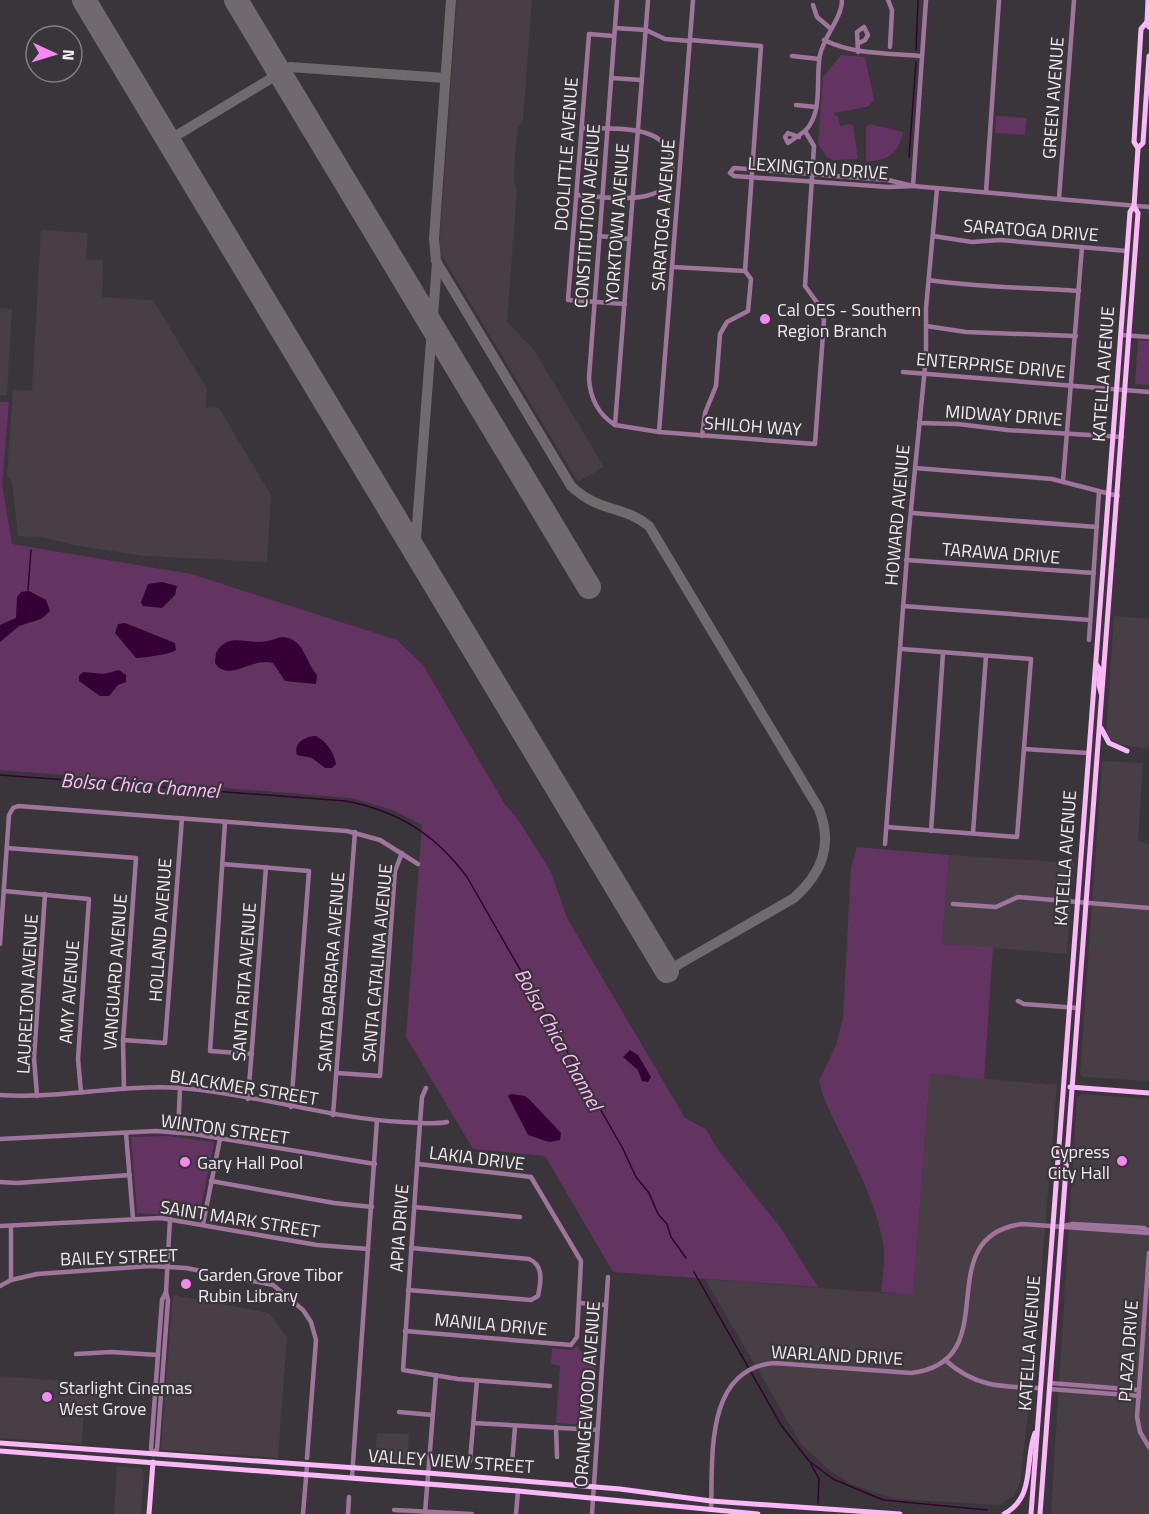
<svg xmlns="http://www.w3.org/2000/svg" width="1149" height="1514" font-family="'Titillium Web',sans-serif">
<rect width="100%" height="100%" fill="#3a353a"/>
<!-- built -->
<g fill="#473e46">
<path d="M457 0H532L523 121 518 128 515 156 514 180 517 191 507 322 534 350 604 467 578 482 439 251Z"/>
<path d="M41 230 88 233 86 259 103 260 102 297 153 300 207 389 206 407 219 408 271 495 267 562 143 556 73 545 41 537 18 536 12 481 7 476 13 390 32 391Z"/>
<path d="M0 309H12L7 395H0Z"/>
<path d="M1114 616 1149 619V749L1116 744 1106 734Z"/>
<path d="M1107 761 1143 763 1138 841 1149 844V1081L1083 1077 1080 1074 1102 763Z"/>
<path d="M949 855 1074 863 1067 954 942 944Z"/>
<path d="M930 1074 1057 1085 1033 1373 1026 1403 1028 1413 1020 1483 1014 1496 999 1505 896 1499 852 1485 829 1470 801 1444 705 1279 913 1295Z"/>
<path d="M1082 1094 1149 1099V1514H1053L1051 1512 1077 1098Z"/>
<path d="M173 1295 269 1313 287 1337 278 1458 164 1450 161 1446Z"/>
<path d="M0 1376 78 1382V1393L100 1394 99 1406 84 1405 82 1444 0 1438Z"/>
<path d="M377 1433 409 1434 407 1467 374 1465Z"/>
<path d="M117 1466 140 1468 144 1473 141 1514H114Z"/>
</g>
<!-- green -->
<g fill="#633361">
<path d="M841 55 865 57 874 100 867 107 833 113 838 117 840 126 850 124 853 126 858 159 833 160 827 157 818 144 823 77Z"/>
<path d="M996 116 1027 118 1025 135 995 133Z"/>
<path d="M870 124 903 132C898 153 888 162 866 161V127Z"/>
<path d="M1138 340 1149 341V385L1135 384Z"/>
<path d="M0 402H9L2 484 12 544 191 574 397 640 423 665 504 803 519 821 551 872 567 918 685 1118 706 1129 716 1147 780 1227 818 1287 613 1272 545 1156 473 1149 406 1037 422 825 393 810 351 798 0 770Z"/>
<path d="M857 847 949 855 942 944 993 947 984 1079 930 1074 913 1295 881 1292C882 1279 885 1264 884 1251 879 1200 843 1143 823 1096L819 1081 836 1045 843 1018 851 868Z"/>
<path d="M167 1136 214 1142 199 1217 137 1213 131 1137Z"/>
<path d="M577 1346 580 1351 597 1352 592 1421 588 1425 556 1423 560 1366 551 1364 552 1348 572 1350Z"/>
</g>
<!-- water -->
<g fill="#350035">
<path d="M162 582 177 586 175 595 162 608 143 606 141 602 148 584Z"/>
<path d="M29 591 46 600 50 611 41 619 19 626 0 642V625L16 618 17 597 21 592Z"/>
<path d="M125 623 175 643 176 650C171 654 144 658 136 658L115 633 118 624Z"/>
<path d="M282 637C304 638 305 661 317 675L316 684 285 681 273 663C251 657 228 683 215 663L216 653C227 634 241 642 258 642 267 642 274 639 282 637Z"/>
<path d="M119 670 126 675V682L118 685 109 696H100L79 681V676L83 672 104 674Z"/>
<path d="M316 736C326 741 334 752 336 764L332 768H325L312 758 297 755C293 743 305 736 316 736Z"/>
<path d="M630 1050 638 1055 651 1077 648 1082 642 1081 638 1070 623 1057Z"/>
<path d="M511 1094 525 1096 530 1100 561 1133 560 1140 549 1142 528 1135 508 1096Z"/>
</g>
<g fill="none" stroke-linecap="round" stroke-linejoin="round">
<!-- stream -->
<g stroke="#350035" stroke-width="1.5">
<path d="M916 50 918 0"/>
<path d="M909 157 916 62"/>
<path d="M28 590 31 550"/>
<path d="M0 775 346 801C398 811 435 834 467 877L622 1147 636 1177 649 1193 658 1214 667 1224 671 1237 686 1258"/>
<path d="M694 1272 781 1425 809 1461 833 1479 883 1500 987 1510"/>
<path d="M811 1464 819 1479 818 1503"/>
</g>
<!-- taxiway -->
<g stroke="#706a6f" stroke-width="10">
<path d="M451 0 434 239 436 261 571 486C599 513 624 505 649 526L819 809C833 845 822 873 794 898L667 971"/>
<path d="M169 140 290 67 445 78"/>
<path d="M415 551 437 263"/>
</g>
<!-- runway -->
<g stroke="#706a6f" stroke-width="24">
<path d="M84 0 667 971"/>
<path d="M236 0 589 587"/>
</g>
<!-- minor -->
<g stroke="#9f759c" stroke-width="4.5">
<path d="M648 0 615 425 659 432 815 444 824 320 821 308 805 286 814 146 805 131C824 112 815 80 820 55 824 36 842 18 842 0"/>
<path d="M888 0 892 10 890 47"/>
<path d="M926 0 913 186 1149 207"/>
<path d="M813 5 817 17 830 28"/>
<path d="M615 28 646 30 665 39 690 41"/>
<path d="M614 36 589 34 568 300 625 304"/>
<path d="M690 40 761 46 745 271"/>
<path d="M824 40C855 55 888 53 922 56"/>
<path d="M858 52 857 32 864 27 868 35 865 40 859 43"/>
<path d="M792 56 819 59"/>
<path d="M611 78 642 80"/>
<path d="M796 105 816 107"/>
<path d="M799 137 788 133 785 137 788 143 805 131"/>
<path d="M734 168 888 180 913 186 888 187 734 176 730 173Z"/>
<path d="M986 192 999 0"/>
<path d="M577 195C605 197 683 211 671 158 668 145 659 137 646 133 627 127 602 129 582 128"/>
<path d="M1059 198 1074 0"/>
<path d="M599 236 629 239"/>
<path d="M933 236 972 242 1000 240 1127 251"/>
<path d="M673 267 745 271 751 279 748 311 727 322 720 334 716 386 705 413 702 436"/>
<path d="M929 280C979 288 1029 287 1079 291"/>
<path d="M926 326 966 332 1076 336"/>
<path d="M1121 335 1149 337"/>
<path d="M903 372 1149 392"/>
<path d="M919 423 958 424 1007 430 1122 437"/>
<path d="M615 425C598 414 590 399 589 378L617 0"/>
<path d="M659 432 693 0"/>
<path d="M915 468 1052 479 1118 496"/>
<path d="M1063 481 1082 247"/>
<path d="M912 513 1097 527"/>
<path d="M906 560 1094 573"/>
<path d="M903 606 1090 620"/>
<path d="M1089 640 1099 492"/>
<path d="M1024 749 1087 753"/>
<path d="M225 822 210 1051 252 1054"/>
<path d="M887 827 1017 837 1031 659 902 649"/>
<path d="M931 831 943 653"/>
<path d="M973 833 986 656"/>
<path d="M885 844 909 530 926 357V308L937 189"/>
<path d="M7 848 136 858 123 1040 124 1089"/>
<path d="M222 864 309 871 291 1107"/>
<path d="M4 891 89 899 78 1059 81 1092"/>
<path d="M953 904 996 907 1018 897 1149 908"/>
<path d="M0 944 9 815 13 808 18 806 347 831 380 840 418 864"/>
<path d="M1018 1001 1024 1004 1078 1008"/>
<path d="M123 1040 165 1043 182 818"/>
<path d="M337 1073 380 1076 395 871 402 853"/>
<path d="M426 1088 422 1097 420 1123 403 1370 458 1379 550 1386"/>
<path d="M0 1095C60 1099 121 1084 181 1088 256 1094 327 1118 402 1122 417 1122 432 1125 447 1122"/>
<path d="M37 1096 34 1058 45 894"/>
<path d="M248 1099 266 867"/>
<path d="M333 1115 355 832"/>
<path d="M126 1133 133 1218"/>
<path d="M178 1133 180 1088"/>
<path d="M0 1139 156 1131 194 1134 375 1164"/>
<path d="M211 1181 334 1203 372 1207"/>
<path d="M0 1182 17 1183 130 1175"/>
<path d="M414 1207 520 1217"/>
<path d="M203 1224 220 1139"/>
<path d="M0 1226 161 1218 317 1245 368 1249"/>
<path d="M1063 1226 1073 1224 1144 1228 1149 1231"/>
<path d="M11 1227V1280"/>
<path d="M1149 1253 1137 1417 1140 1432 1149 1447"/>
<path d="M0 1286 11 1280 37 1274 151 1266 186 1268 273 1285 303 1310 311 1322 316 1340 307 1458"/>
<path d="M408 1290 531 1300 538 1296C541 1282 544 1265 529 1259L411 1248"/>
<path d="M580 1303 606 1305"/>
<path d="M405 1331 571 1345 577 1337 581 1261 531 1177 418 1164"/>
<path d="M76 1354 111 1352 158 1355"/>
<path d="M945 1360C975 1387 1001 1387 1040 1388"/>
<path d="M1050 1383 1139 1390"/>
<path d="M1050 1389 1139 1396"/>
<path d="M399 1412 433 1415"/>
<path d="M473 1423 597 1430"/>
<path d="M556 1427 557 1457"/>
<path d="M153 1454 157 1449 168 1300 166 1292 170 1219"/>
<path d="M153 1454 151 1449 162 1300 166 1292"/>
<path d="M470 1461 477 1380"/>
<path d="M512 1464 515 1427"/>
<path d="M352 1477 377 1120"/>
<path d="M394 1510 472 1514"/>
<path d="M711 1510C713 1459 704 1369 774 1363L911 1373C1009 1362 926 1237 1022 1224L1149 1233"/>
<path d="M425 1513 436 1375"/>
<path d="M303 1514 307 1466"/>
<path d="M348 1514 349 1497"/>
<path d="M516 1514 518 1491"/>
<path d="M592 1514 608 1277"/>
</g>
<!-- major -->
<g stroke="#fdb8f9" stroke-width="5">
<path d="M1148 0 1147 22 1149 27"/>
<path d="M1138 148 1134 142 1141 29 1147 22"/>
<path d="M1096 664 1100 670 1099 685 1101 693"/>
<path d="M1101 728 1109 743 1127 751"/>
<path d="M1070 1087 1149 1093"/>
<path d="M0 1443 428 1473 620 1489 711 1501 900 1514"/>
<path d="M0 1451 518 1491 758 1514"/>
<path d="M149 1514 153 1462"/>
<path d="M1004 1514C1036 1497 1024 1462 1035 1433"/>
<path d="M1031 1514 1130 212 1134 206 1138 148 1143 143 1149 56"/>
<path d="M1040 1514 1138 213 1134 206"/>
</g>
</g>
<!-- markers -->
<g fill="#f489f0" stroke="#3a353a" stroke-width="2">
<circle cx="765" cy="319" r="6"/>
<circle cx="1122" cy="1161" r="6"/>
<circle cx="185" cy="1162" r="6"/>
<circle cx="186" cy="1284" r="6"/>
<circle cx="47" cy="1397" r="6"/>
</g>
<g text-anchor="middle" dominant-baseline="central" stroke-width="4.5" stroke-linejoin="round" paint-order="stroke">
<!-- street labels -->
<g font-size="18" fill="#f0ecef" stroke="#3a353a">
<text transform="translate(1053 98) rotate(-86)">GREEN AVENUE</text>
<text transform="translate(566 154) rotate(-86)">DOOLITTLE AVENUE</text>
<text transform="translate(818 168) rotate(4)">LEXINGTON DRIVE</text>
<text transform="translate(663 215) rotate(-86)">SARATOGA AVENUE</text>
<text transform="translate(587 216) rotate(-86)">CONSTITUTION AVENUE</text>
<text transform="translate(617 223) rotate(-86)">YORKTOWN AVENUE</text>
<text transform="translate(1031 230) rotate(4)">SARATOGA DRIVE</text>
<text transform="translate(991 365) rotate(5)">ENTERPRISE DRIVE</text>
<text transform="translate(1103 374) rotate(-86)">KATELLA AVENUE</text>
<text transform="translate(1004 415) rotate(4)">MIDWAY DRIVE</text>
<text transform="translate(753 426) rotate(4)">SHILOH WAY</text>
<text transform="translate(897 515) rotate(-85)">HOWARD AVENUE</text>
<text transform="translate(1001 553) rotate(4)">TARAWA DRIVE</text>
<text transform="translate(1065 858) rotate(-86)">KATELLA AVENUE</text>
<text transform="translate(160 930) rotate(-86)">HOLLAND AVENUE</text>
<text transform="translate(377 963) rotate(-85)">SANTA CATALINA AVENUE</text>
<text transform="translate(115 972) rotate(-86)">VANGUARD AVENUE</text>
<text transform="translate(331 972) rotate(-86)">SANTA BARBARA AVENUE</text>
<text transform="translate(244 982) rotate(-86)">SANTA RITA AVENUE</text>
<text transform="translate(69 992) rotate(-86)">AMY AVENUE</text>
<text transform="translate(27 994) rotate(-87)">LAURELTON AVENUE</text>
<text transform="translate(244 1087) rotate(9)">BLACKMER STREET</text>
<text transform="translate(225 1129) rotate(8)">WINTON STREET</text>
<text transform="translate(477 1158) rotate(7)">LAKIA DRIVE</text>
<text transform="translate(240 1219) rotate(9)">SAINT MARK STREET</text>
<text transform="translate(399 1228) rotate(-86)">APIA DRIVE</text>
<text transform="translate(119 1257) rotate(-2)">BAILEY STREET</text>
<text transform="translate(491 1324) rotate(5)">MANILA DRIVE</text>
<text transform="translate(1029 1343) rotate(-86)">KATELLA AVENUE</text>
<text transform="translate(1128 1351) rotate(-86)">PLAZA DRIVE</text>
<text transform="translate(837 1355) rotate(3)">WARLAND DRIVE</text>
<text transform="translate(587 1394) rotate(-86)">ORANGEWOOD AVENUE</text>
<text transform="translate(451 1461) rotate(4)">VALLEY VIEW STREET</text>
</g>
<!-- poi labels -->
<g font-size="18" fill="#f0ecef" stroke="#3a353a" text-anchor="start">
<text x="777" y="309">Cal OES - Southern<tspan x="777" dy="21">Region Branch</tspan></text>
<text x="1110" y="1151" text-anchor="end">Cypress<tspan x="1110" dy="21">City Hall</tspan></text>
<text x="197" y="1162">Gary Hall Pool</text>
<text x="198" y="1274">Garden Grove Tibor<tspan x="198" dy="21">Rubin Library</tspan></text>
<text x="59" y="1387">Starlight Cinemas<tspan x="59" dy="21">West Grove</tspan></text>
</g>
<!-- water labels -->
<g font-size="20" font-style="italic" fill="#fdbaf9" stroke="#3a353a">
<text transform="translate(140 785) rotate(4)">Bolsa Chica Channel</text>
<text transform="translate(559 1039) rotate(61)">Bolsa Chica Channel</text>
</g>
</g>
<!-- north arrow -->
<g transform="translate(54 54) rotate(94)"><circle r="28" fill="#3a353a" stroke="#837e82" stroke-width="1.5"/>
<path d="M0-4.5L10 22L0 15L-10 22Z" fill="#f489f0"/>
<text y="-9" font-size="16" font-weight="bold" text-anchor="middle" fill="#f0ecef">N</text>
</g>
</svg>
